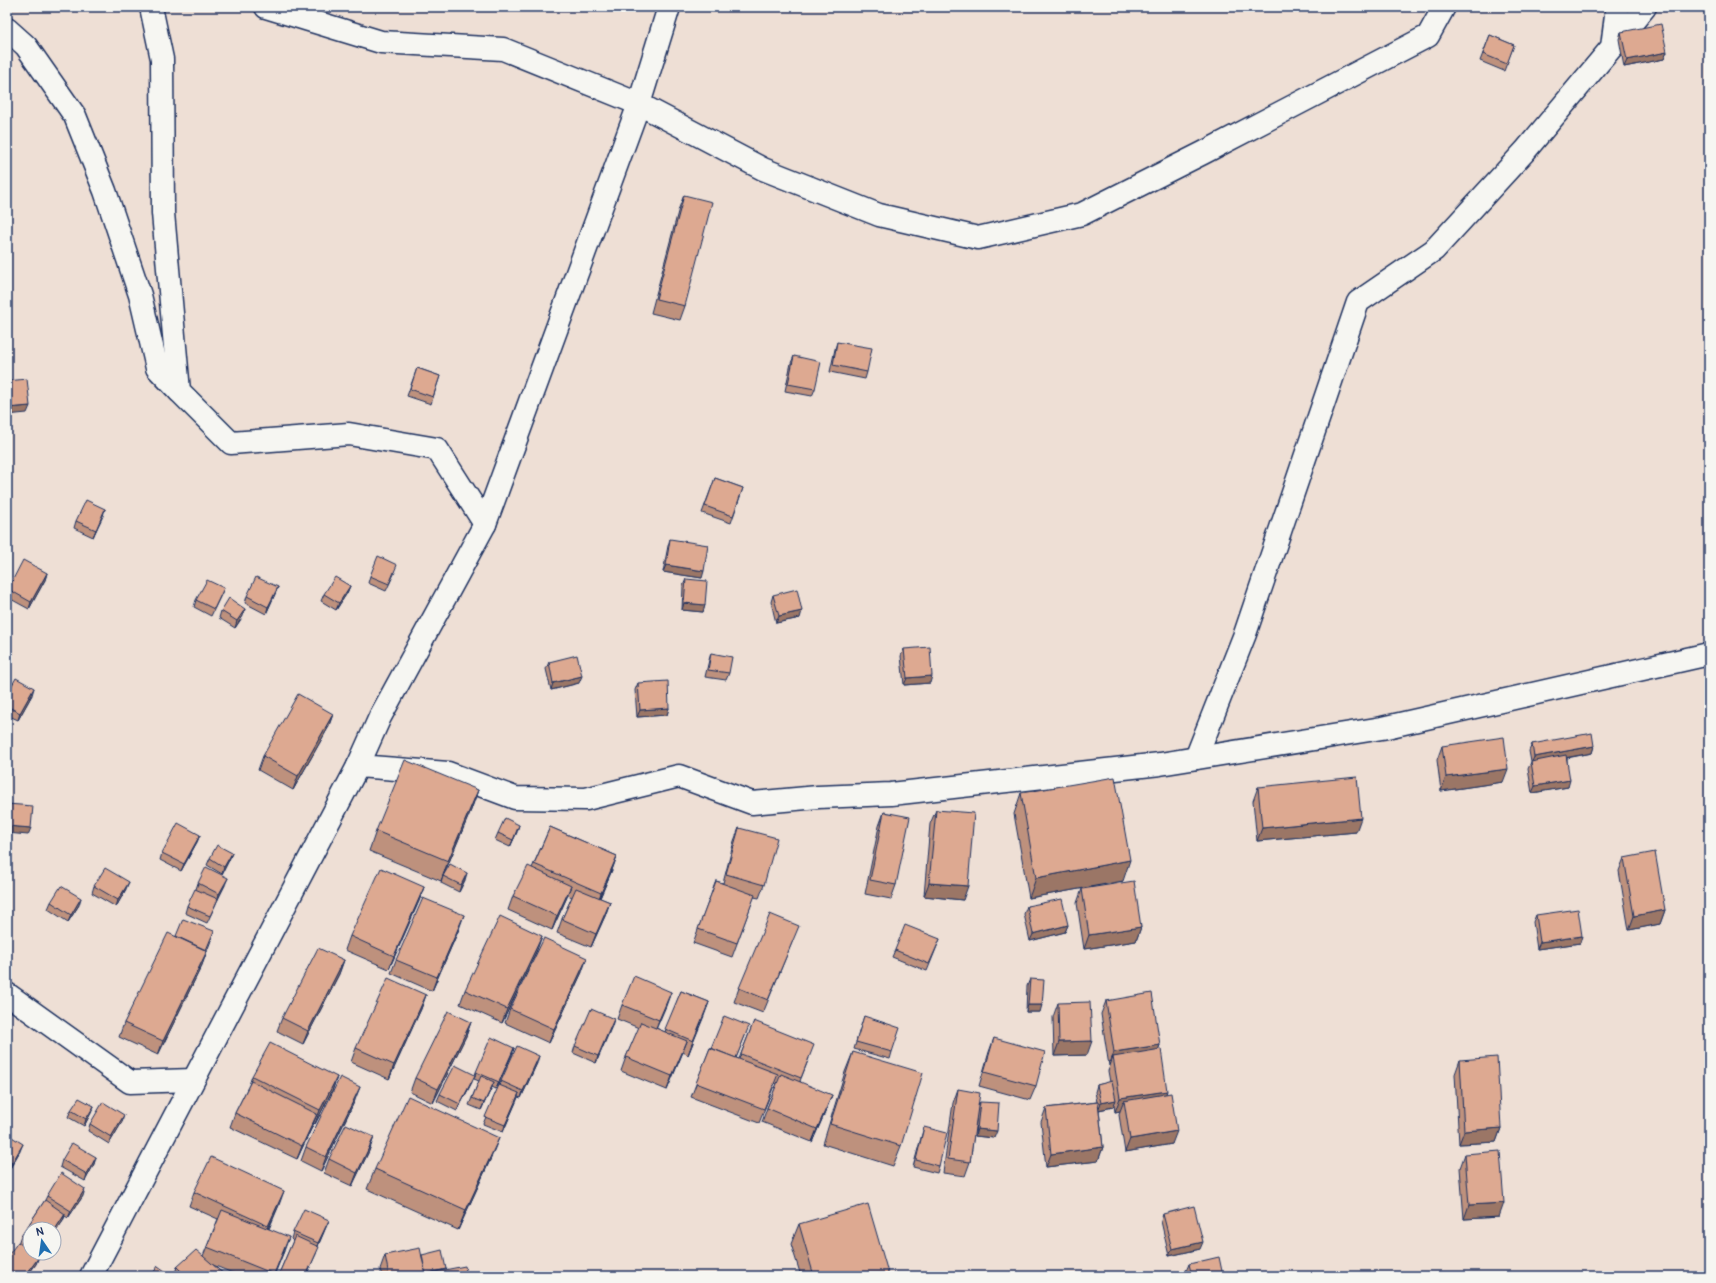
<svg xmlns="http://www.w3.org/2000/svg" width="1716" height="1283" font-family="Pangolin,sans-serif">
<rect width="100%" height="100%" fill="#eedfd5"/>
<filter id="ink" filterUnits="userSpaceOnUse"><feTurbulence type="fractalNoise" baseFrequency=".025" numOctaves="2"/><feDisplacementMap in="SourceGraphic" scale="8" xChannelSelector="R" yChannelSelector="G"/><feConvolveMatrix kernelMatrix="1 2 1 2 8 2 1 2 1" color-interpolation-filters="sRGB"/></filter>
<g filter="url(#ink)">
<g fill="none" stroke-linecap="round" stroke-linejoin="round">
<!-- minor casing -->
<g stroke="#1b2f5e" stroke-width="25">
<g id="minor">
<path d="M151 7 162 59 163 213 179 391 231 443 349 434 437 449 485 524"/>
<path d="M266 7 381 42 503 49 639 104 763 169 879 215 978 238 1082 214 1203 153 1428 36 1444 7"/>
<path d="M7 29 26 46 75 116 105 191 140 295 157 368 179 391"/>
<path d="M1612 47 1645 7"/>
<path d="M1196 758 1245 634 1358 302 1434 250 1525 151 1612 47 1617 7"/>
<path d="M358 766 448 773 515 798 586 799 679 776 752 803 818 797 891 794 1160 764 1382 728 1709 654"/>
<path d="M7 994 130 1082 193 1080"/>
<path d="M91 1276 358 766 380 717 485 524 639 104 669 7"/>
</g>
</g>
<!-- minor -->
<use href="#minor" stroke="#f6f6f2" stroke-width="22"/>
</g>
<!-- wall -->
<g fill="#be917d" stroke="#1b2f5e">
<path d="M1621 32 1667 52 1664 59 1624 67 1619 39Z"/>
<path d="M1490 35 1514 45 1504 71 1480 61Z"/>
<path d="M684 195 685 306 680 320 651 313 679 208Z"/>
<path d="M837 342 867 372 865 379 830 372 835 349Z"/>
<path d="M794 356 815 389 812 396 785 391 791 363Z"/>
<path d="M417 368 440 376 431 404 407 396Z"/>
<path d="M715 478 743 488 731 523 702 513Z"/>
<path d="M105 509 93 537 74 528 76 521Z"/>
<path d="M670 539 702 578 663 572 668 546Z"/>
<path d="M395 572 386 591 368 583 370 576Z"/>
<path d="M47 573 45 580 29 609 7 597V591L8 589Z"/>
<path d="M686 579 705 605 703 612 682 610 683 586Z"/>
<path d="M350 586 347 593 336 610 321 601 324 594Z"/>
<path d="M278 587 275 594 266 614 245 603 247 596Z"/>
<path d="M224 588 221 595 211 616 194 607 196 600Z"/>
<path d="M773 595 800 618 776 623 771 602Z"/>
<path d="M221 611 243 616 235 628 219 618Z"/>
<path d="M904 649 930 683 904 685 901 656Z"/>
<path d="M711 653 729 673 726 680 705 677 709 660Z"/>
<path d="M549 662 579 683 551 690 546 669Z"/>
<path d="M638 683 669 708 667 715 637 717 635 690Z"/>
<path d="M7 694 32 695 18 720 7 715Z"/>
<path d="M333 714 328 728 293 790 258 770 263 756Z"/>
<path d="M1532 744 1594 746 1592 753 1567 758 1568 787 1532 793 1528 769 1531 762 1529 751Z"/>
<path d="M1442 746 1503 782 1441 791 1437 760Z"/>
<path d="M1258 787 1356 832 1257 841 1253 801Z"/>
<path d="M478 790 471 810 441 881 369 851 376 831Z"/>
<path d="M1021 793 1123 881 1029 898 1014 814Z"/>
<path d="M936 810 963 900 924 896 930 824Z"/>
<path d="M884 812 896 885 891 899 865 894 879 826Z"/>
<path d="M550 827 617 856 612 870 600 898 610 902 605 916 591 947 557 933 562 919 572 897 568 895 552 930 508 910 513 896 532 868Z"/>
<path d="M739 828 764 885 759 898 754 897 732 957 693 943 716 881 723 883 734 841Z"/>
<path d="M517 832 510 847 495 840 498 833Z"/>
<path d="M200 835 197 842 181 871 160 860 162 853Z"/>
<path d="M232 853 229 860 222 874 207 865 210 858Z"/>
<path d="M1624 858 1665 910 1660 924 1629 930 1619 871Z"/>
<path d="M443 876 465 880 459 892 441 883Z"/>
<path d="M198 883 225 885 218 899 215 906 207 923 185 913 187 906 196 889Z"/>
<path d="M94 886 126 889 116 907 92 893Z"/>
<path d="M424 887 419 901 389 969 345 950 350 936Z"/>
<path d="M1082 889 1141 927 1136 941 1084 949 1077 903Z"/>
<path d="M51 902 79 905 68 922 48 909Z"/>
<path d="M1027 906 1068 925 1065 932 1030 941 1024 914Z"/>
<path d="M1536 915 1580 943 1537 949 1533 922Z"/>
<path d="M459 929 432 991 391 973 396 960Z"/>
<path d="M176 936 212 938 207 951 202 965 158 1055 119 1037 124 1023Z"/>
<path d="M940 939 927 971 892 957 895 950Z"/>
<path d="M793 940 763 1013 734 1002 739 988Z"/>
<path d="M537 950 502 1023 460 1004 465 990Z"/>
<path d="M344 960 339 974 303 1044 277 1031 282 1018Z"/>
<path d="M582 972 549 1043 505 1023 510 1009Z"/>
<path d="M1030 979 1040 1012H1026L1027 986Z"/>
<path d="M681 991 709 1002 688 1055 683 1052 667 1090 621 1071 626 1057 639 1028 617 1019 622 1005 671 992 656 1028 665 1032Z"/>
<path d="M426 995 421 1009 389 1079 351 1062 356 1048Z"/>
<path d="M1106 1001 1160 1045 1158 1050 1166 1094 1172 1144 1125 1152 1119 1115 1120 1111 1115 1112 1114 1105 1113 1107 1099 1110 1103 1147 1098 1161 1046 1167 1041 1122 1046 1108 1097 1102 1095 1092 1097 1085 1110 1082 1108 1071 1110 1066H1109L1101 1014Z"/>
<path d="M1058 1003 1087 1055 1054 1056 1053 1017Z"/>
<path d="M864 1016 892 1052 890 1059 854 1049Z"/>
<path d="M614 1019 596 1063 573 1053 575 1046Z"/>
<path d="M754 1021 809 1058 800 1081 827 1108 812 1142 762 1122 767 1108 777 1084 775 1083 759 1123 691 1097 710 1048H711L746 1033 736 1058 739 1059Z"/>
<path d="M471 1022 466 1036 433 1103 410 1092 415 1078Z"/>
<path d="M994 1038 1036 1086 1030 1100 979 1086 989 1052Z"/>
<path d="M514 1048 496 1089 492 1087 481 1110 469 1105 479 1081 474 1079 476 1072Z"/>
<path d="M853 1052 901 1146 893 1166 823 1144 845 1072Z"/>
<path d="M1460 1060 1501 1128 1496 1142 1459 1144 1455 1074Z"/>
<path d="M537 1063 521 1098 518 1097 503 1132 483 1124 501 1081Z"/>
<path d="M252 1076 337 1077 332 1091 315 1124 314 1123 297 1159 230 1127 235 1113 249 1085Z"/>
<path d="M472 1082 457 1111 437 1101 440 1094Z"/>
<path d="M958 1089 978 1106 980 1102 994 1138 975 1136 976 1119 970 1162 965 1176 943 1173 953 1103Z"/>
<path d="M355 1100 321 1171 301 1161 306 1147Z"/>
<path d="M94 1106 91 1113 84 1126 68 1117 71 1110Z"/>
<path d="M122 1122 109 1144 88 1131 90 1124Z"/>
<path d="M924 1127 939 1166 937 1173 913 1167 922 1134Z"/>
<path d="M7 1134 20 1151 9 1170 7 1168Z"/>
<path d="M374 1137 369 1151 352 1186 324 1173 329 1159Z"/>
<path d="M1465 1154 1499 1217 1464 1219 1460 1168Z"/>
<path d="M96 1157 94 1164 85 1181 60 1167 62 1160Z"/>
<path d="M491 1158 458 1230 367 1189 375 1169Z"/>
<path d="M194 1192 279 1205 269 1229 284 1251 274 1276H240L213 1265 226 1276H174L177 1267 203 1256 218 1219 189 1206Z"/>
<path d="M47 1196H83L68 1218 65 1216 63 1221 54 1234V1229H30V1253H41L38 1257 36 1264 27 1276H7L20 1238 45 1200Z"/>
<path d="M1163 1214 1200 1249 1169 1256 1161 1221Z"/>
<path d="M329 1220 318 1246 316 1254 306 1276H278L293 1241 291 1239 293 1232Z"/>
<path d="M799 1224 889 1276H801L791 1244Z"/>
<path d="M385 1255H422L446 1269 467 1276H382L380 1269Z"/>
<path d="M1189 1264 1223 1276H1184Z"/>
</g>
<!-- shaded-wall -->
<g fill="#9b7666" stroke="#1b2f5e">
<path d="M1667 52 1664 59 1624 67 1627 60Z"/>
<path d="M30 406 27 413 7 415V408Z"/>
<path d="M105 509 103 516 93 537Z"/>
<path d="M666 565 704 571 702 578 663 572Z"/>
<path d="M47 573 45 580 29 609 31 602Z"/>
<path d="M350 586 347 593 336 610 339 603Z"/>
<path d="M278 587 275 594 266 614 268 607Z"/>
<path d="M684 603 705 605 703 612 682 610Z"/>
<path d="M245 609 243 616 235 628 237 621Z"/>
<path d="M802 611 800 618 776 623 779 616Z"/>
<path d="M582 676 579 683 551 690 553 683Z"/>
<path d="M932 676 930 683 904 685 907 678Z"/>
<path d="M34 688 32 695 18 720 20 713Z"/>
<path d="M669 708 667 715 637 717 640 710Z"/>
<path d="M333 714 328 728 293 790 298 776Z"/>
<path d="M1594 746 1592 753 1531 764 1534 757Z"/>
<path d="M1508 769 1503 782 1441 791 1446 777Z"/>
<path d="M1570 780 1568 787 1532 793 1535 786Z"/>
<path d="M478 790 471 810 441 881 448 861Z"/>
<path d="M1361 818 1356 832 1257 841 1262 828Z"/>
<path d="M519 825 517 832 510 847 513 840Z"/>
<path d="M7 826 31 828 28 835 7 833Z"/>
<path d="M200 835 197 842 181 871 184 864Z"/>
<path d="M232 853 229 860 222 874 224 867Z"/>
<path d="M617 856 612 870 596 907 601 893Z"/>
<path d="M1130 860 1123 881 1029 898 1036 878Z"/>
<path d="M467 873 465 880 459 892 461 885Z"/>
<path d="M228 878 225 885 217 901 219 894Z"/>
<path d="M129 882 126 889 116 907 118 900Z"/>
<path d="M929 883 968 886 963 900 924 896Z"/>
<path d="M571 886 566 899 552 930 557 916Z"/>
<path d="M424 887 419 901 389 969 394 956Z"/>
<path d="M81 898 79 905 68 922 71 915Z"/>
<path d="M610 902 605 916 591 947 596 934Z"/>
<path d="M1665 910 1660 924 1629 930 1634 916Z"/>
<path d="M464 915 459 929 432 991 437 977Z"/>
<path d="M1068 925 1065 932 1030 941 1033 934Z"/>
<path d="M1141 927 1136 941 1084 949 1089 935Z"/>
<path d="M542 936 537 950 502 1023 507 1009Z"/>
<path d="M1582 936 1580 943 1537 949 1540 942Z"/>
<path d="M207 951 202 965 158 1055 163 1041Z"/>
<path d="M587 958 582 972 549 1043 554 1029Z"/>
<path d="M344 960 339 974 303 1044 308 1031Z"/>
<path d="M671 992 666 1006 654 1034 659 1020Z"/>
<path d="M426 995 421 1009 389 1079 394 1065Z"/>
<path d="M709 1002 704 1016 688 1055 693 1041Z"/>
<path d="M1028 1005H1042L1040 1012H1026Z"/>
<path d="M614 1019 612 1026 596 1063 598 1056Z"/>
<path d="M471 1022 466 1036 433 1103 438 1089Z"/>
<path d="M687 1041 682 1054 667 1090 672 1076Z"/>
<path d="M1092 1041 1087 1055 1054 1056 1059 1042Z"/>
<path d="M1160 1045 1155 1059 1113 1057 1110 1066H1109L1114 1052Z"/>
<path d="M514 1048 512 1055 496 1089 499 1082Z"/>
<path d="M539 1056 537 1063 521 1098 523 1091Z"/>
<path d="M475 1075 472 1082 457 1111 460 1104Z"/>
<path d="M337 1077 332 1091 315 1124 320 1110Z"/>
<path d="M494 1082 491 1089 481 1110 484 1103Z"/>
<path d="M360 1087 355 1100 321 1171 326 1157Z"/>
<path d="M1167 1091 1162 1105 1124 1101 1120 1111 1115 1112 1120 1098Z"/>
<path d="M519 1093 517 1100 503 1132 505 1125Z"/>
<path d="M832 1095 827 1108 812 1142 817 1129Z"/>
<path d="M1116 1100 1113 1107 1098 1110 1101 1103Z"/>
<path d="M94 1106 91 1113 84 1126 86 1119Z"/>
<path d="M317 1114 312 1127 297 1159 302 1146Z"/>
<path d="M124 1115 122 1122 109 1144 111 1137Z"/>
<path d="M1501 1128 1496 1142 1459 1144 1464 1131Z"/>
<path d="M977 1129 997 1131 994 1138 975 1136Z"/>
<path d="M1177 1131 1172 1144 1125 1152 1130 1139Z"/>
<path d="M374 1137 369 1151 352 1186 357 1173Z"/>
<path d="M499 1138 491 1158 458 1230 466 1210Z"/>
<path d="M23 1144 20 1151 9 1170 12 1163Z"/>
<path d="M1103 1147 1098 1161 1046 1167 1051 1154Z"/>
<path d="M96 1157 94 1164 85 1181 87 1174Z"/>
<path d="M85 1189 83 1196 68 1218 71 1211Z"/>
<path d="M284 1191 279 1205 263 1240 268 1226Z"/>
<path d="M1504 1203 1499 1217 1464 1219 1469 1205Z"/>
<path d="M65 1214 63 1221 54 1234V1231Z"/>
<path d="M329 1220 326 1227 316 1250 318 1243Z"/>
<path d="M289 1237 284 1251 273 1276 274 1274Z"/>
<path d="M1203 1242 1200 1249 1169 1256 1172 1249Z"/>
<path d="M39 1257 36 1264 27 1276H25Z"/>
</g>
<!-- building -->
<g fill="#dda991" stroke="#1b2f5e">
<path d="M1661 24 1667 52 1627 60 1621 32Z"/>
<path d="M1490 35 1514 45 1507 64 1483 54Z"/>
<path d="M684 195 712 202 685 306 656 299Z"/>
<path d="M837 342 872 348 867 372 833 365Z"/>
<path d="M794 356 821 362 815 389 788 384Z"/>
<path d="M417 368 440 376 433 397 410 389Z"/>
<path d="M27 379 30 406 7 408V381Z"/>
<path d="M715 478 743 488 733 516 705 506Z"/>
<path d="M86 500 105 509 96 530 76 521Z"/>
<path d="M670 539 708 545 704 571 666 565Z"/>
<path d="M378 556 397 565 389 584 370 576Z"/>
<path d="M23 560 47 573 31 602 8 589Z"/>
<path d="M256 577 278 587 268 607 247 596Z"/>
<path d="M335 577 350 586 339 603 324 594Z"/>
<path d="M686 579 707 581 705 605 684 603Z"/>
<path d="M207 580 224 588 214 609 196 600Z"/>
<path d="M797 589 802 611 779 616 773 595Z"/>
<path d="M229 598 245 609 237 621 221 611Z"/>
<path d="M930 647 932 676 907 678 904 649Z"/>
<path d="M711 653 732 657 729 673 708 670Z"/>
<path d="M577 655 582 676 553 683 549 662Z"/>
<path d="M16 678 34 688 20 713 7 706V694Z"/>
<path d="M668 681 669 708 640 710 638 683Z"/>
<path d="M298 694 333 714 298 776 263 756Z"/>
<path d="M1592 733 1594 746 1534 757 1532 744Z"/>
<path d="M1504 737 1508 769 1446 777 1442 746Z"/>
<path d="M1566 755 1570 780 1535 786 1531 762Z"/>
<path d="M405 760 478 790 448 861 376 831Z"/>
<path d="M1115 777 1130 860 1036 878 1021 793Z"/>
<path d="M1357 777 1361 818 1262 828 1258 787Z"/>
<path d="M7 804 33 806 31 828 7 826Z"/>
<path d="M936 810 974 813 968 886 929 883Z"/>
<path d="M884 812 910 817 896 885 870 880Z"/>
<path d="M505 818 519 825 513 840 498 833Z"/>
<path d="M178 823 200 835 184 864 162 853Z"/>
<path d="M550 827 617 856 601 893 534 864Z"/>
<path d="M739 828 777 838 764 885 726 874Z"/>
<path d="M217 845 232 853 224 867 210 858Z"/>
<path d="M1655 852 1665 910 1634 916 1624 858Z"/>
<path d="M450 864 467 873 461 885 443 876Z"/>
<path d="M528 866 571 886 557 916 513 896Z"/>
<path d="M206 867 228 878 219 894 198 883Z"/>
<path d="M105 868 129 882 118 900 94 886Z"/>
<path d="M381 868 424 887 394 956 350 936Z"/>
<path d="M716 881 755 895 737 943 698 929Z"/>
<path d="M1134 881 1141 927 1089 935 1082 889Z"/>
<path d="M61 886 81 898 71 915 51 902Z"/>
<path d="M576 888 610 902 596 934 562 919Z"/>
<path d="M195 889 218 899 210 916 187 906Z"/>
<path d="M423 898 464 915 437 977 396 960Z"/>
<path d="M1062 899 1068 925 1033 934 1027 906Z"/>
<path d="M1578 909 1582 936 1540 942 1536 915Z"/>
<path d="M770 914 799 926 768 1000 739 988Z"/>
<path d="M500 916 542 936 507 1009 465 990Z"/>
<path d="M183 919 214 931 206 950 176 936Z"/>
<path d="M905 925 940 939 929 964 895 950Z"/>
<path d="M168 933 207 951 163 1041 124 1023Z"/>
<path d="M544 938 587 958 554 1029 510 1009Z"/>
<path d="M318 948 344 960 308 1031 282 1018Z"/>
<path d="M634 976 671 992 659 1020 622 1005Z"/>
<path d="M388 978 426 995 394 1065 356 1048Z"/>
<path d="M1030 979 1044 980 1042 1005H1028Z"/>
<path d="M681 991 709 1002 693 1041 665 1029Z"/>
<path d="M1152 993 1160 1045 1114 1052 1106 1001Z"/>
<path d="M1090 1002 1092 1041 1059 1042 1058 1003Z"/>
<path d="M591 1009 614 1019 598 1056 575 1046Z"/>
<path d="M448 1011 471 1022 438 1089 415 1078Z"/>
<path d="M724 1016 749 1026 736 1058 711 1048Z"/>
<path d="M864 1016 900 1028 892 1052 856 1042Z"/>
<path d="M754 1021 814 1045 801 1078 741 1054Z"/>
<path d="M641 1022 687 1041 672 1076 626 1057Z"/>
<path d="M491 1037 514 1048 499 1082 476 1072Z"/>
<path d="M994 1038 1045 1052 1036 1086 984 1072Z"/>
<path d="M270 1043 337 1077 320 1110 252 1076Z"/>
<path d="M517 1046 539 1056 523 1091 501 1081Z"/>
<path d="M710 1048 778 1074 764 1109 696 1083Z"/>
<path d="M1161 1049 1167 1091 1120 1098 1113 1057Z"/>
<path d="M853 1052 923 1073 901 1146 830 1124Z"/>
<path d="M1497 1057 1501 1128 1464 1131 1460 1060Z"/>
<path d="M455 1065 475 1075 460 1104 440 1094Z"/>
<path d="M781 1074 832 1095 817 1129 767 1108Z"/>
<path d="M481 1076 494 1082 484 1103 472 1098Z"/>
<path d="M340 1077 360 1087 326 1157 306 1147Z"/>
<path d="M251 1081 317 1114 302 1146 235 1113Z"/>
<path d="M1112 1081 1116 1100 1101 1103 1097 1085Z"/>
<path d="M499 1085 519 1093 505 1125 485 1117Z"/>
<path d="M958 1089 980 1093 970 1162 948 1159Z"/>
<path d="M1171 1093 1177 1131 1130 1139 1124 1101Z"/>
<path d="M408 1096 499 1138 466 1210 375 1169Z"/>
<path d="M79 1098 94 1106 86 1119 71 1110Z"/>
<path d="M103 1102 124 1115 111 1137 90 1124Z"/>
<path d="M980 1102 999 1103 997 1131 977 1129Z"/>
<path d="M1098 1102 1103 1147 1051 1154 1046 1108Z"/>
<path d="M346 1124 374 1137 357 1173 329 1159Z"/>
<path d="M924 1127 947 1133 939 1166 916 1160Z"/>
<path d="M7 1134 23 1144 12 1163 7 1160Z"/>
<path d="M72 1143 96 1157 87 1174 62 1160Z"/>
<path d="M1500 1151 1504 1203 1469 1205 1465 1154Z"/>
<path d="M211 1157 284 1191 268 1226 194 1192Z"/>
<path d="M61 1173 85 1189 71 1211 47 1196Z"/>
<path d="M45 1200 65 1214 54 1231V1229H30V1245L20 1238Z"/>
<path d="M868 1204 889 1276H814L799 1224Z"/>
<path d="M1194 1206 1203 1242 1172 1249 1163 1214Z"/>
<path d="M304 1209 329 1220 318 1243 293 1232Z"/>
<path d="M222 1210 289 1237 274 1274 207 1247Z"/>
<path d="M295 1236 319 1247 306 1276H278Z"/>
<path d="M18 1242 30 1251V1253H33L39 1257 25 1276H7V1257Z"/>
<path d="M420 1248 426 1276H389L385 1255Z"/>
<path d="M196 1250 226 1276H182L184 1274 177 1267Z"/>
<path d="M442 1250 446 1269 429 1273 428 1276H426L422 1255Z"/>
<path d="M1219 1257 1223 1276H1192L1189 1264Z"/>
<path d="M158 1266 172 1276H151Z"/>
<path d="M465 1266 467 1276H430L429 1273Z"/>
</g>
</g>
<!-- margin -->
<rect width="1716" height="1283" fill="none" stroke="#f6f6f2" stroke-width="24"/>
<rect x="12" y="12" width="1692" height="1259" fill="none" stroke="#1b2f5e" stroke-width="1.5" filter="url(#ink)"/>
<!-- north arrow -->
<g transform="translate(42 1241) rotate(347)"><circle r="19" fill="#f6f6f2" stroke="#9ea6b7"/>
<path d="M0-3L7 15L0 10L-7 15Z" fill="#1f6fb2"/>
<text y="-6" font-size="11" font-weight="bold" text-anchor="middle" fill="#1b2f5e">N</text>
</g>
</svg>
